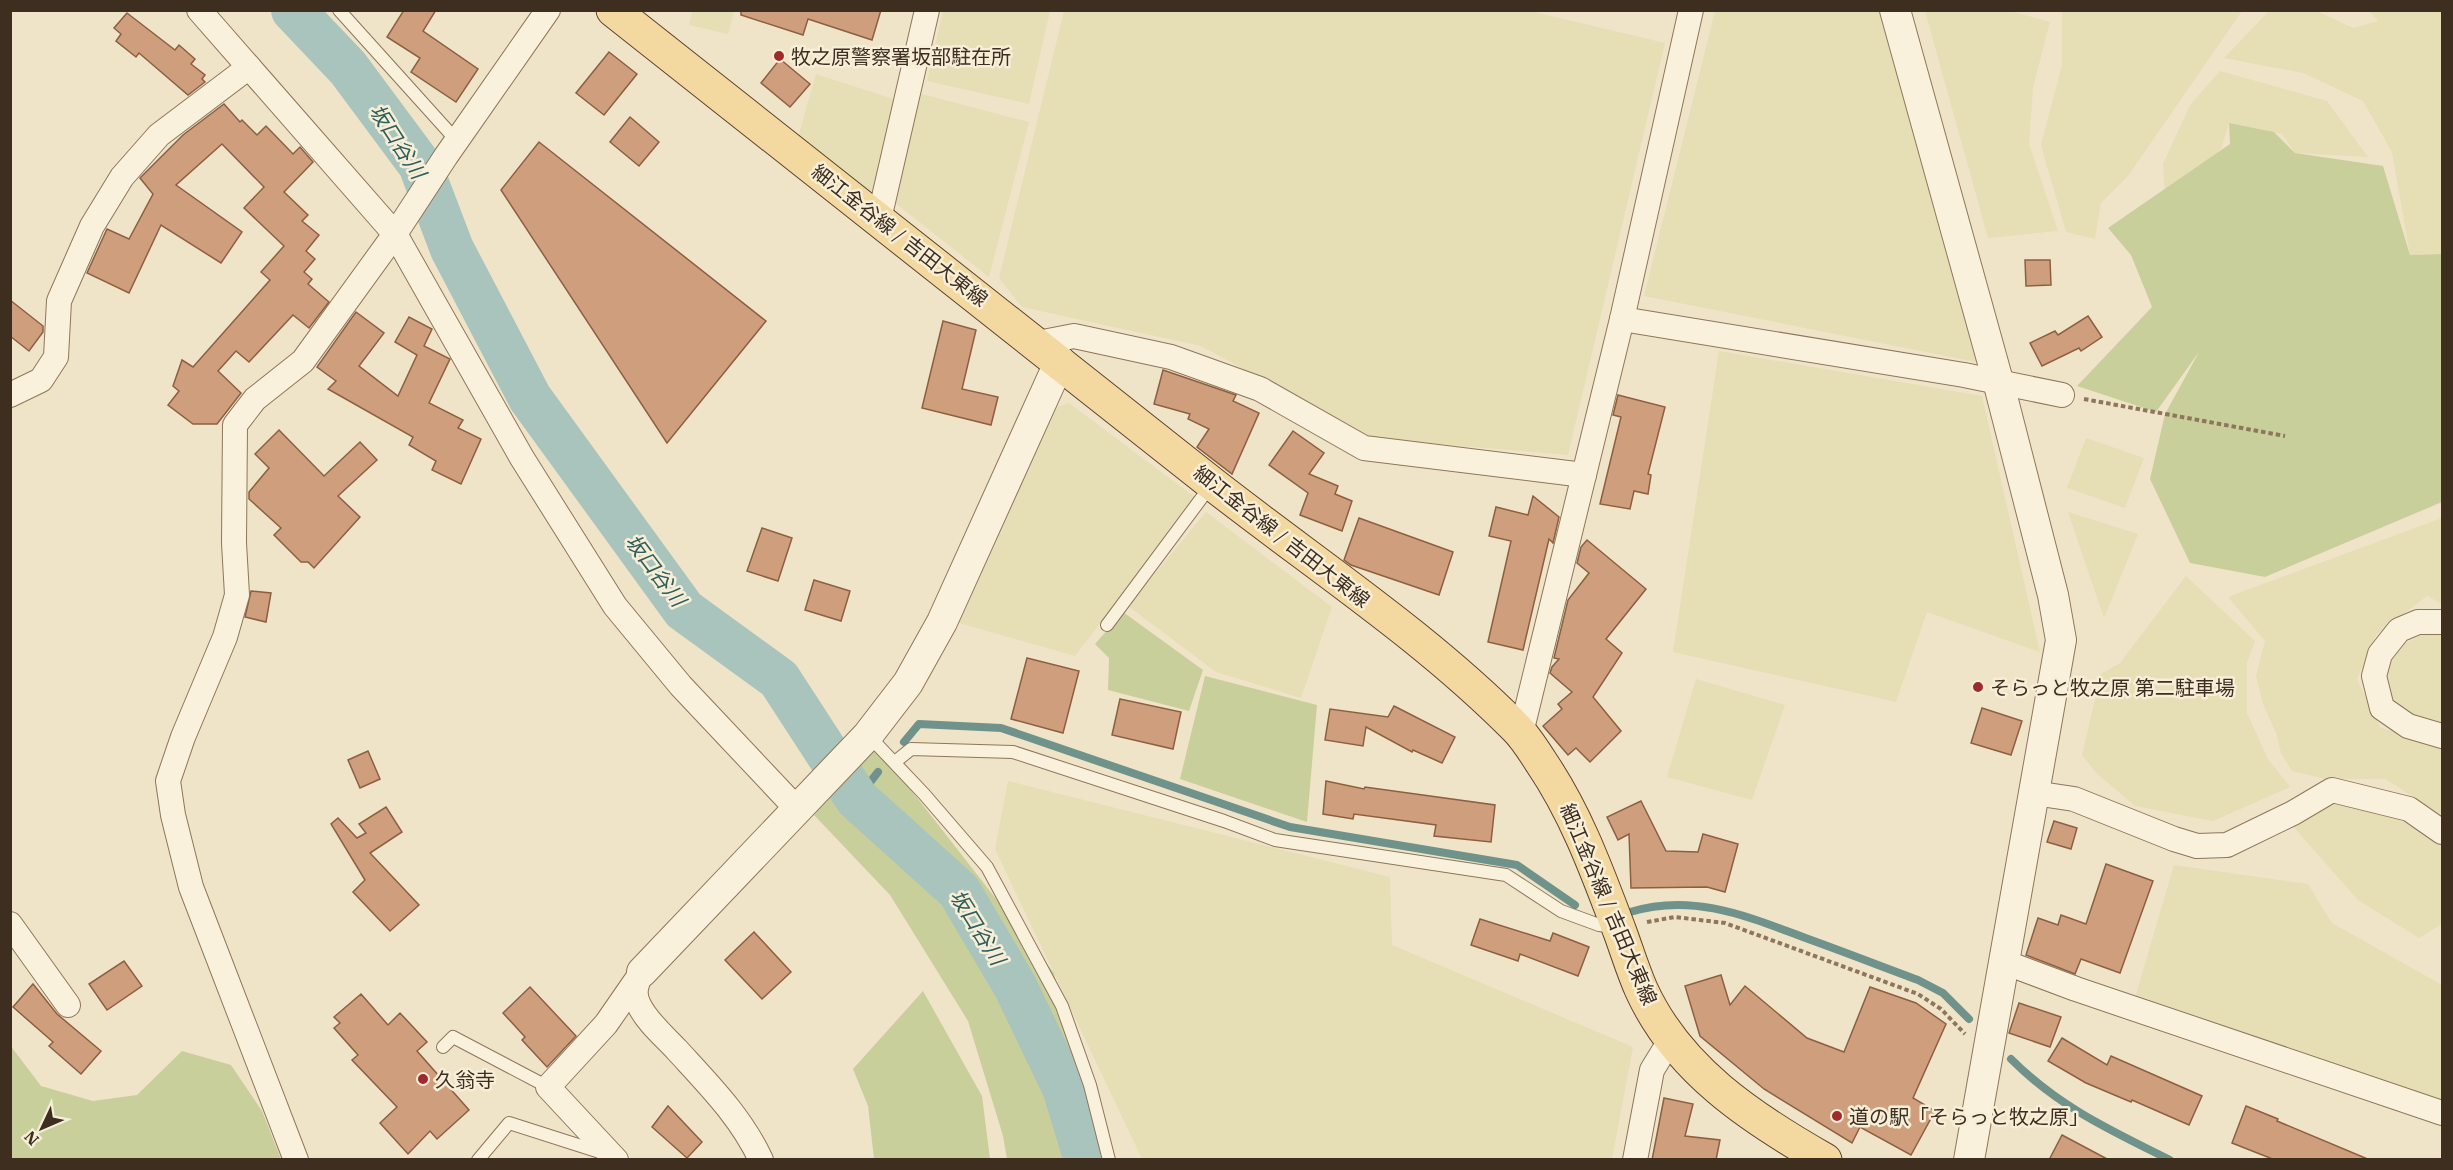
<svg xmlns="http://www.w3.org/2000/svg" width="2453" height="1170" font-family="'IBM Plex Serif','Noto Sans JP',serif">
<rect width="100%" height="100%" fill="#f0e4c8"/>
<!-- farmland -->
<g fill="#e6deb5">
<path d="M1526 10 1665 43 1568 455 1370 438 1201 346 1022 307 999 278 1064 11Z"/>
<path d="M692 11H734L728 34 689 25Z"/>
<path d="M943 11H1050L1029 104 927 81Z"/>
<path d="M1715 11H1879L1976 362 1644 296Z"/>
<path d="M1925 11H2010L2050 22 2033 88 2029 144 2058 231 1988 238Z"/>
<path d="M2062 11H2242L2128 176 2101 203 2095 239 2066 232 2041 145 2062 65Z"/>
<path d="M2269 11H2317L2353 28 2378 21 2369 11H2442V254L2410 255 2392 152 2363 101 2303 73 2224 58Z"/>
<path d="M2220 71 2327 101 2368 157 2295 153 2282 134 2229 123 2221 150 2165 192 2163 164 2190 105Z"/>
<path d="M816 74 896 100 874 196 797 141Z"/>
<path d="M918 93 1029 122 989 277 894 202Z"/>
<path d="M1719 351 1982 396 2040 652 1927 612 1896 702 1673 652Z"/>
<path d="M1069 403 1196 498 1075 656 959 623 1053 408Z"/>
<path d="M2086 438 2144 458 2125 508 2067 488Z"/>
<path d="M1206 512 1332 607 1301 698 1216 672 1128 606Z"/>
<path d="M2068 512 2138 534 2104 618Z"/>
<path d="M2442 518V604L2427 596 2376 635 2357 679 2380 727 2442 748V815L2385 779H2326L2292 771 2281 753 2276 733 2263 704 2256 676 2265 641 2228 597Z"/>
<path d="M2186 576 2255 641 2247 663V713L2268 759 2290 787 2213 821 2135 806 2096 773 2082 755 2101 674 2120 663Z"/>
<path d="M2433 630 2442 636V722L2405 713 2390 697 2382 667 2389 651Z"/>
<path d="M1696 679 1785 705 1752 800 1667 777Z"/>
<path d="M1008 781 1390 877 1392 945 1633 1047 1612 1159H1142L995 849Z"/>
<path d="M2332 803 2396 818 2442 844V924L2419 938 2358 900 2291 824Z"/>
<path d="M2174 865 2308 884 2332 923 2442 985V1110L2134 1001Z"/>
</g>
<!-- green -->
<g fill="#c9cf9b">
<path d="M2229 123 2274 132 2295 153 2383 166 2410 255 2442 254V502L2265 577 2190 563 2150 479 2165 414 2199 352 2156 412 2077 386 2152 307 2131 255 2108 228 2230 144Z"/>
<path d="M1123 612 1203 670 1189 711 1108 690 1109 658 1095 644Z"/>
<path d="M1205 676 1317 705 1307 822 1180 779Z"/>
<path d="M876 745 1054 973 1067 1032 1109 1159H1007L1003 1136 968 1021 890 895 814 815Z"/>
<path d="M923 991 982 1096 990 1159H874L868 1106 853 1069Z"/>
<path d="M10 1045 41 1086 93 1101 137 1095 182 1051 231 1065 262 1111 281 1159H11Z"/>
</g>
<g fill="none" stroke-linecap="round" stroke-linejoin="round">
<!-- stream -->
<g stroke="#6f938a" stroke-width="8">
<path d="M904 742 919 724 1001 728 1290 827 1517 865 1575 905"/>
<path d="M857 799 878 772"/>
<path d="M1630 912C1695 892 1751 918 1811 940 1847 953 1883 967 1918 980L1943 993 1969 1019"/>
<path d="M2011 1059C2059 1107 2110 1130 2170 1160"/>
</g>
<!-- river -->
<path stroke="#a9c4bc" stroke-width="44" d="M293 10 348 68 420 165 452 249 530 398 684 610 779 679 857 799 959 891 1015 986 1064 1088 1086 1160"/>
</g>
<!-- building -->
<g fill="#cf9f7d" stroke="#8d5f41" stroke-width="1.5">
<path d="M404 10H436L423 31 478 69 456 102 411 72 420 58 387 37Z"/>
<path d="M741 10H881L872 40 808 19 803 35 741 15Z"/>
<path d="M127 13 175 50 179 45 195 59 191 64 205 75 202 79 205 82 188 95 139 53 136 57 116 41 121 34 114 28Z"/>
<path d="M609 52 637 74 604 115 576 93Z"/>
<path d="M780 59 810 84 790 107 761 83Z"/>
<path d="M224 104 240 122 242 120 257 135 266 126 293 154 300 147 313 162 284 192 308 215 302 221 319 235 306 251 315 259 304 272 312 279 308 284 329 302 309 328 293 315 249 362 236 351 218 371 241 393 217 424H193L168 405 179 391 173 386 182 360 193 367 270 280 261 272 284 246 244 208 264 187 222 144 176 185 242 232 221 263 161 225 129 293 87 273 107 229 129 239 153 194 140 178 183 135Z"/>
<path d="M630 117 659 142 639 166 610 142Z"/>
<path d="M539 142 766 321 667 443 501 190Z"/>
<path d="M2025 260H2050L2051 285 2026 286Z"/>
<path d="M10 300 43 326V332L29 351 10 336Z"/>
<path d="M356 312 384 333 359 366 398 396 417 355 395 342 409 317 432 329 424 346 450 359 429 403 463 420 458 428 481 439 461 484 432 470 436 461 409 445 413 437 328 389 336 381 317 367Z"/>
<path d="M2088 316 2102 337 2081 351 2079 348 2042 366 2030 343 2055 331 2058 335Z"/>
<path d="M943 321 976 330 962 389 998 397 991 425 922 408Z"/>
<path d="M1163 370 1236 395 1233 401 1259 413 1232 474 1197 447 1209 429 1188 419 1190 414 1154 404Z"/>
<path d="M1618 395 1665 407 1648 474 1651 475 1648 494 1634 491 1630 509 1600 504 1621 417 1613 415Z"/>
<path d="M279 430 324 476 360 442 377 460 338 496 360 517 314 568 308 562H301L274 535 281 528 249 499V492L269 468 255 454Z"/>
<path d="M1293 431 1324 453 1309 474 1338 486 1335 494 1352 501 1342 531 1300 515 1308 493 1269 465Z"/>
<path d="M1533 496 1559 517 1553 543 1549 539 1523 650 1488 642 1511 541 1489 536 1496 507 1528 515Z"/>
<path d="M1359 518 1453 552 1439 595 1351 565 1344 560Z"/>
<path d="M762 528 792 538 778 581 747 571Z"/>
<path d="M1587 540 1646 589 1606 639 1622 653 1593 697 1621 731 1590 762 1576 748 1568 755 1543 726 1562 709 1558 704 1572 692 1550 673 1552 667 1559 659 1554 658 1568 600 1589 573 1577 563 1581 547Z"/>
<path d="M814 580 850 591 841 621 805 610Z"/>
<path d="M251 591 271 593 266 622 245 617Z"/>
<path d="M1027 658 1079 671 1063 733 1011 719Z"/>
<path d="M1120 699 1181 712 1173 749 1112 735Z"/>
<path d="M1394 706 1455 737 1442 763 1413 750 1412 752 1366 727 1363 746 1325 740 1330 709 1388 717Z"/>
<path d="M1982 708 2022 721 2011 755 1971 743Z"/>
<path d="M368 751 380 779 360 788 348 760Z"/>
<path d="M1326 781 1364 789 1365 787 1495 805 1491 842 1434 836 1436 825 1354 814 1353 819 1323 814Z"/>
<path d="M1641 801 1666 851 1698 852 1703 834 1738 844 1725 892 1707 887 1631 888 1629 834 1618 840 1607 817Z"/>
<path d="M386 807 402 832 370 853 419 905 390 931 353 892 365 880 331 824 338 818 357 838 366 833 359 824Z"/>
<path d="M2054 821 2077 828 2071 849 2047 842Z"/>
<path d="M2106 864 2153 881 2120 973 2081 959 2075 974 2026 955 2038 918 2058 925 2061 915 2086 924Z"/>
<path d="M1480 919 1550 941 1553 933 1589 947 1578 976 1520 954 1518 961 1471 945Z"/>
<path d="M754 932 791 972 762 999 725 960Z"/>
<path d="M124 961 142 986 107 1010 89 984Z"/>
<path d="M1721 975 1730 1005 1745 986 1807 1038 1844 1052 1870 987 1916 1003 1946 1024 1913 1098 1935 1111 1911 1155 1860 1127 1852 1143 1764 1089 1700 1036 1685 986Z"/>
<path d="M33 984 57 1014 101 1051 81 1074 49 1046 53 1042 13 1007Z"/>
<path d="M530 987 576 1036 547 1067 522 1040 525 1037 503 1013Z"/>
<path d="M361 994 388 1025 400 1013 427 1042 417 1051 469 1110 437 1139 430 1131 408 1154 380 1123 397 1107 352 1060 358 1055 334 1028 340 1023 334 1017Z"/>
<path d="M2019 1003 2061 1017 2050 1047 2009 1033Z"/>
<path d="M2062 1038 2107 1065 2111 1056 2202 1096 2189 1125 2132 1100 2131 1102 2086 1083 2048 1061Z"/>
<path d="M1664 1098 1693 1104 1685 1136 1720 1140 1716 1160H1652Z"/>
<path d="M668 1106 702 1142 687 1158 652 1127Z"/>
<path d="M2246 1106 2278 1119 2277 1121 2370 1160H2275L2232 1143Z"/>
<path d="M2062 1135 2109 1160H2049Z"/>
</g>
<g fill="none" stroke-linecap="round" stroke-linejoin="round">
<!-- service casing -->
<g stroke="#8d765c" stroke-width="14">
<g id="service">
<path d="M339 10 457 141"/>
<path d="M1107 625 1212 484"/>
<path d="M868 735 924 794 987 867 1062 1006 1090 1085 1109 1160"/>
<path d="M895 762 911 749 1013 752 1224 821 1275 840 1506 875 1561 911 1599 925 1615 927"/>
<path d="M443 1047 453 1037 548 1087"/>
<path d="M478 1160 509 1123 603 1153"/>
</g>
</g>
<!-- minor casing -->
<g stroke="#8d765c" stroke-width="26">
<g id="minor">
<path d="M199 10 395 234 522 458 615 606 681 686 796 808"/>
<path d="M879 219 927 10"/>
<path d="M1622 319 1964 375 2062 395"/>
<path d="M1038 343 1074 336 1171 357 1260 389 1364 448 1584 475"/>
<path d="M10 395 41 380 56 357 59 301 92 226 122 177 159 135 249 67"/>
<path d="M2442 622H2418L2399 630 2380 654 2374 676 2382 708 2408 726 2442 736"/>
<path d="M1521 733 1622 319 1691 10"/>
<path d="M2034 793 2074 799 2174 839 2197 846 2227 845 2293 813 2332 790 2409 809 2442 832"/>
<path d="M10 924 68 1005"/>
<path d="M2004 962 2076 989 2442 1113"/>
<path d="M641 974C636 985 633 994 639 1005 647 1022 665 1037 677 1050 709 1085 741 1117 761 1160"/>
<path d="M296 1160 191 887 173 815 168 781 183 737 225 637 237 595 234 543 235 425 255 399 303 361 395 234 446 156 548 10"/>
<path d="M616 1160 548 1087 606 1024 642 972"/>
<path d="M1635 1160 1652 1070 1671 1039"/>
</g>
</g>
<!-- tertiary casing -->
<g stroke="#8d765c" stroke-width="32">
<g id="tertiary">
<path d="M1895 10 1998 381 2053 595 2061 640 1969 1160"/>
<path d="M642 972 868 735 908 683 942 622 1060 361"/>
</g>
</g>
<!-- primary casing -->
<g stroke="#5b4430" stroke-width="35">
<path id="primary" d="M613 10C813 167 1012 324 1210 482 1313 563 1424 635 1516 728 1526 738 1534 751 1541 762 1577 815 1598 874 1620 932 1627 951 1633 971 1641 989 1677 1069 1751 1118 1825 1160"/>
</g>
<!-- path -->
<g stroke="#8d765c" stroke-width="4" stroke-dasharray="4.5 3" stroke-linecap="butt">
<path d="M2084 399 2285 436"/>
<path d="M1647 922 1675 917 1725 923 1918 994 1941 1009 1965 1034"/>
</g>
<!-- service -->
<use href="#service" stroke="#faf1dc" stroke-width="12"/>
<!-- minor -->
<use href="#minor" stroke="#faf1dc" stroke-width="24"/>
<!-- tertiary -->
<use href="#tertiary" stroke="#faf1dc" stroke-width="30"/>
<!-- primary -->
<use href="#primary" stroke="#f3d9a0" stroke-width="33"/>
</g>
<!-- markers -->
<g fill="#9e2a2b" stroke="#f7eed8" stroke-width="2">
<circle cx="779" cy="56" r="6"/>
<circle cx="1978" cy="687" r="6"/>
<circle cx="423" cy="1079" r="6"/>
<circle cx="1837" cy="1116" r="6"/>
</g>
<g text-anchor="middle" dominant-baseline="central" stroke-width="5" stroke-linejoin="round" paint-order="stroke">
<!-- poi labels -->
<g font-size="20" fill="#3d2e20" stroke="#f7eed8" text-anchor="start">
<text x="791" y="56">牧之原警察署坂部駐在所</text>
<text x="1990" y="687">そらっと牧之原 第二駐車場</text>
<text x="435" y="1079">久翁寺</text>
<text x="1849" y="1116">道の駅「そらっと牧之原」</text>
</g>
<!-- street labels -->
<g font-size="20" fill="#3d2e20" stroke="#f7eed8">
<text transform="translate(900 235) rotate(38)">細江金谷線 / 吉田大東線</text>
<text transform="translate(1282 536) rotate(38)">細江金谷線 / 吉田大東線</text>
<text transform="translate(1609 904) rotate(67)">細江金谷線 / 吉田大東線</text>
</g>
<!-- water labels -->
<g font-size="21" font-style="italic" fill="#2f5d5a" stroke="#f7eed8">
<text transform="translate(398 141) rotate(57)">坂口谷川</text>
<text transform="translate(656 570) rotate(53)">坂口谷川</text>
<text transform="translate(978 927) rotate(58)">坂口谷川</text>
</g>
</g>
<!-- border -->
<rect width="2453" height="1170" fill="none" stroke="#3d2e20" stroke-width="24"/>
<!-- north arrow -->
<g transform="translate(42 1128) rotate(226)" stroke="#f7eed8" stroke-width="4.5" paint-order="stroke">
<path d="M0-4.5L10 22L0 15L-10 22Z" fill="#3d2e20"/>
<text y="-9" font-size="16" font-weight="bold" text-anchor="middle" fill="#3d2e20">N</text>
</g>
</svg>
